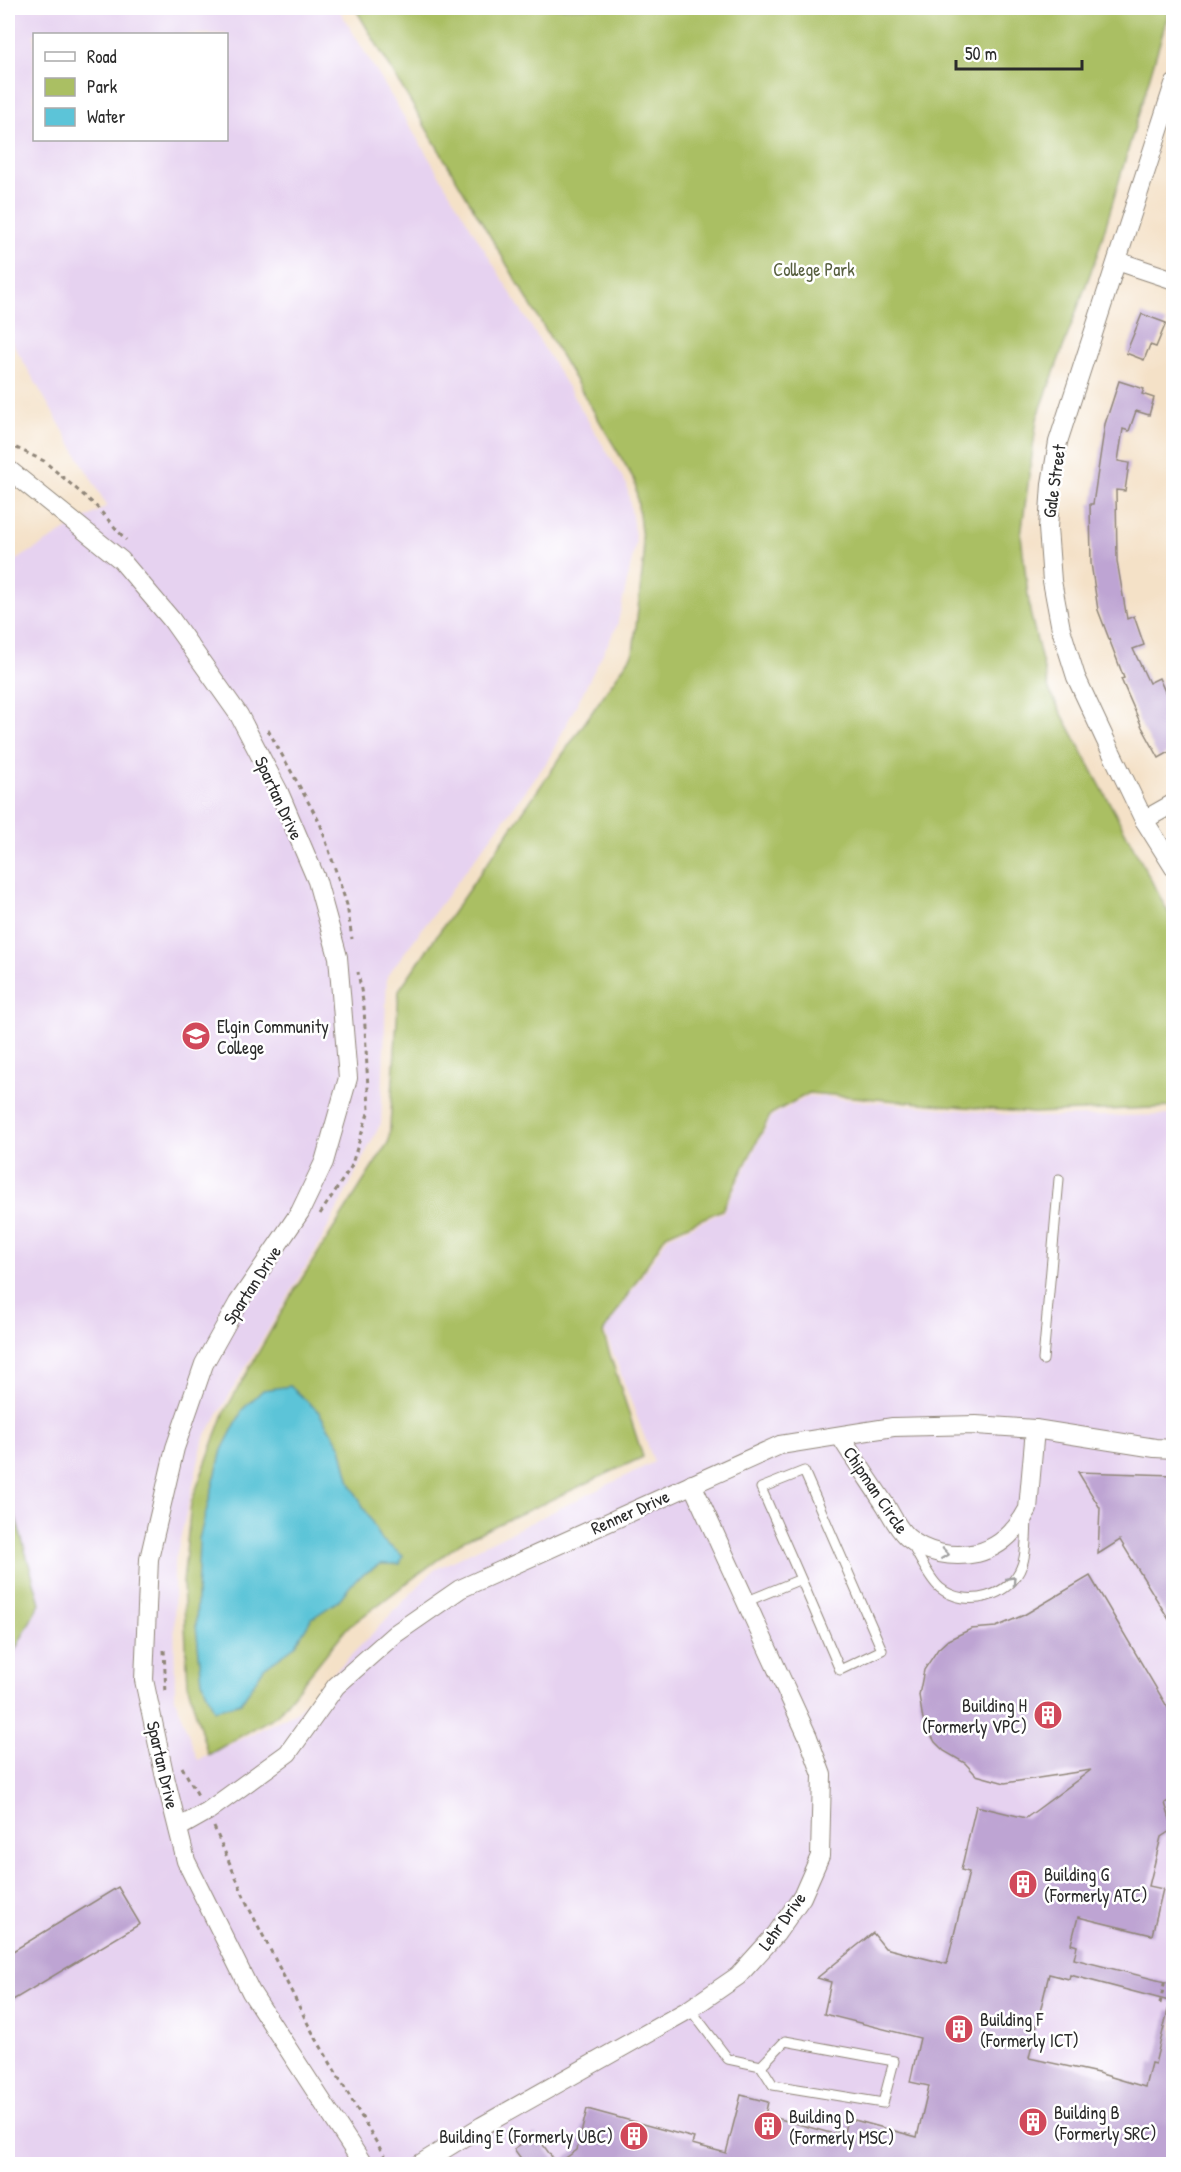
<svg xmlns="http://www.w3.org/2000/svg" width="1181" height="2172" font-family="'Patrick Hand',sans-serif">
<rect width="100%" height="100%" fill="#fff"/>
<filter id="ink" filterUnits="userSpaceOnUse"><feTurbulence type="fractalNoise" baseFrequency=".0167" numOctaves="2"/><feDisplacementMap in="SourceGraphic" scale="12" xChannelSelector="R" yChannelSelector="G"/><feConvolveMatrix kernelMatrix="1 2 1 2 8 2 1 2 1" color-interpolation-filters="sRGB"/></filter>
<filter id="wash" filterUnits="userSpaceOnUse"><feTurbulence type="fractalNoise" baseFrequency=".008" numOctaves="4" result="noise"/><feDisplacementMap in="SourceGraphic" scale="24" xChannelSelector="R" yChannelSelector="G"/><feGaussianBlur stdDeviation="1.35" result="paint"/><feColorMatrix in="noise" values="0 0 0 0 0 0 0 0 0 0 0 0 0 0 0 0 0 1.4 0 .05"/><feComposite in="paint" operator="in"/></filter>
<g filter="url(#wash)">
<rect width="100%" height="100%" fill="#f4e1c7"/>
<!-- built -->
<path fill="#e6d2f0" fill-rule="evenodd" d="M8 8H338L627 485 636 542 617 626 547 762 387 976 381 1123 320 1243 204 1438 174 1565 175 1699 198 1760 296 1712 434 1570 654 1462 605 1332 668 1237 723 1212 772 1116 809 1096 1039 1117 1173 1115V2164H8V565L107 506 8 335ZM34 34H226V140H34Z"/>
<!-- green -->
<g fill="#aabf63" stroke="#6a7547" stroke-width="1.5">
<path d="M355 8H1170L1098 252 1037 419 1021 535 1030 612 1049 690 1173 921V1107L1033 1113 809 1093 771 1114 722 1210 666 1235 603 1333 643 1457 464 1540 346 1629 277 1715 208 1755 188 1686 183 1583 191 1503 225 1411 289 1299 389 1141 399 990 633 653 644 556 635 481Z"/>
<path d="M8 1490 40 1603 8 1663Z"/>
</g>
<!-- water -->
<path fill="#5cc4d8" stroke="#447882" stroke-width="1.5" d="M290 1386 318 1411 341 1447 350 1483 382 1540 403 1556 400 1564H380L356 1579 338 1601 311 1619 295 1646 264 1668 241 1703 214 1710 202 1681 196 1626 199 1539 222 1450 243 1409 263 1390Z"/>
<g id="blocks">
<!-- building -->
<g fill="#bea4d3">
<path d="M1142 314 1166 323 1156 347 1150 345 1144 360 1126 353Z"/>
<path d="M1119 381 1144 389 1142 394 1154 398 1149 415 1136 411 1129 431 1123 429 1118 461 1129 463 1125 491 1116 490 1117 561 1127 619 1134 616 1144 645 1133 649 1149 683 1159 678 1173 710V750L1159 758 1142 727 1121 679 1124 678 1098 610 1091 563 1090 504H1093L1105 424Z"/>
<path d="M1078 1472 1173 1475V1626L1120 1540 1098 1554 1100 1508Z"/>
<path d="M1090 1576 1169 1710 1173 1707V1798L1165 1803 1173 1829 1161 1837 1149 1886 1163 1889 1152 1935 1078 1917 1071 1944 1077 1946 1074 1959 1173 1984V2002L1070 1975 1069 1979 1049 1974 1029 2058 1098 2073 1145 2087 1151 2063 1155 2064 1168 2010 1173 2011V2164H525L514 2149 535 2134 557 2164 577 2150 587 2109 694 2138 692 2144 726 2153 741 2095 768 2102 765 2115 834 2134 835 2131 844 2133 847 2118 917 2137 929 2086 910 2082 920 2038 824 2014 831 1982 817 1978 873 1933 885 1948 947 1964 969 1872 961 1870 976 1806 1026 1818 1091 1770 1005 1783 976 1775 965 1763 944 1751 935 1742 923 1720 919 1695 924 1670 938 1649 948 1640 971 1629 996 1627 1024 1615Z"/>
<path d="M118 1887 140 1924 8 2003V1954Z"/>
</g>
</g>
</g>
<g filter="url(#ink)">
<use href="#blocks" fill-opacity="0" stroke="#908679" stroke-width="1.5"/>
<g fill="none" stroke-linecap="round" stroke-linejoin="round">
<!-- service casing -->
<g stroke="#908679" stroke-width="11">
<g id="service">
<path d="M1043 1360 1059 1179"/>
<path d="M912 1545C919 1557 930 1580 940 1588 966 1609 1011 1597 1022 1565 1027 1552 1026 1533 1027 1519"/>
<path d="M745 1602 801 1579 840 1670 882 1650 804 1471 761 1488 801 1579"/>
<path d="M690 2009 728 2059 761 2066 785 2041 894 2061 883 2103 773 2085 761 2066"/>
</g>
</g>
<!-- minor casing -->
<g stroke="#908679" stroke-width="20">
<g id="minor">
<path d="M1174 84 1058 442 1051 484 1048 528 1052 581 1061 629 1076 677 1104 737 1144 820 1174 868"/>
<path d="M1117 261 1174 280"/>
<path d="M8 469 121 560 171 619 239 715 279 792 317 881 338 957 348 1078 324 1162 300 1212 238 1303 204 1364 175 1448 149 1559 144 1680 164 1773 186 1861 251 1992 363 2164"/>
<path d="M1144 820 1174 803"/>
<path d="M840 1436C855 1460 871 1483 886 1506 892 1516 898 1529 907 1537 926 1554 953 1558 977 1553 1001 1547 1017 1530 1028 1509L1035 1429"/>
<path d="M178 1828 208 1811 288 1753 336 1686 395 1634 460 1589 780 1445 893 1427 976 1425 1035 1429 1155 1448 1174 1449"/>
<path d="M420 2164 482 2126 690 2009 738 1976 776 1934 802 1897 820 1856 822 1775 808 1737 692 1484"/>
</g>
</g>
<!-- path -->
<g stroke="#908679" stroke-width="3" stroke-dasharray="4.5 4.5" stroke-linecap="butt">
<path d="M8 444 44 461 95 505 126 540"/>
<path d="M268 730 320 823 347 905 352 939"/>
<path d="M320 1214 351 1167 369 1110 364 1007 358 972"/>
<path d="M164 1650 166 1694"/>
<path d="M182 1767 199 1797"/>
<path d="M214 1827 249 1908 310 2028 389 2164"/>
<path d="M1160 2004 1165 1979"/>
</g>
<!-- service -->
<use href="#service" stroke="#fff" stroke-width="9"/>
<!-- minor -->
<use href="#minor" stroke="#fff" stroke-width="18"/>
</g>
<!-- one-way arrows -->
<defs><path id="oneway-chevron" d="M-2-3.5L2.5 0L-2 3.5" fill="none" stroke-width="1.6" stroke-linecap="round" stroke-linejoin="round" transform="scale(1.5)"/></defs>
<g stroke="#a0a0a0">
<use href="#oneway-chevron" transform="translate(945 1554) rotate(9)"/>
<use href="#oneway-chevron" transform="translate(1012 1580) rotate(-48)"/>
</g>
</g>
<!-- icons -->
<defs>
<g id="university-disc" transform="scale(1.5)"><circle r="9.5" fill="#d1495b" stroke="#fff"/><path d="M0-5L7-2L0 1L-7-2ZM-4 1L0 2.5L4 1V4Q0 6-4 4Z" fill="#fff"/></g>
<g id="building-disc" transform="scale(1.5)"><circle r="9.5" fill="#d1495b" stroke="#fff"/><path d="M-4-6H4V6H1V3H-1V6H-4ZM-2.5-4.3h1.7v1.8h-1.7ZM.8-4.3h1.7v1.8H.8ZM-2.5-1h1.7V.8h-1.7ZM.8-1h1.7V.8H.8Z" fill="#fff"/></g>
</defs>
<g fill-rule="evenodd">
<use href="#university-disc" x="196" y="1036"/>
<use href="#building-disc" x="1048" y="1715"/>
<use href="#building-disc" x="1023" y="1884"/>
<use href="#building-disc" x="959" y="2029"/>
<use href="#building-disc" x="1033" y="2122"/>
<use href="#building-disc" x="768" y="2126"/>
<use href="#building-disc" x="634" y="2136"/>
</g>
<g text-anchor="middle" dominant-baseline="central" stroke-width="5" stroke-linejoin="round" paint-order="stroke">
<!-- park labels -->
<g font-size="18" fill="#575f3f" stroke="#fff">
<text x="814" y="269">College Park</text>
</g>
<!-- street labels -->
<g font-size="18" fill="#2b2b2b" stroke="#fff">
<text transform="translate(1054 481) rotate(-82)">Gale Street</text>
<text transform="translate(279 798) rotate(65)">Spartan Drive</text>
<text transform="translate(252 1285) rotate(-57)">Spartan Drive</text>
<text transform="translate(876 1490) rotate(56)">Chipman Circle</text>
<text transform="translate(630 1512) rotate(-24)">Renner Drive</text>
<text transform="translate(163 1765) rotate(77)">Spartan Drive</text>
<text transform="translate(782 1921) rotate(-54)">Lehr Drive</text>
</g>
<!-- poi labels -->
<g font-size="18" fill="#2b2b2b" stroke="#fff" text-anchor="start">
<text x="217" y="1026">Elgin Community<tspan x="217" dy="21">College</tspan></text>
<text x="1027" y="1705" text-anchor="end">Building H<tspan x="1027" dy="21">(Formerly VPC)</tspan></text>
<text x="1044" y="1874">Building G<tspan x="1044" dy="21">(Formerly ATC)</tspan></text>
<text x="980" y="2019">Building F<tspan x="980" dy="21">(Formerly ICT)</tspan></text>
<text x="1054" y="2112">Building B<tspan x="1054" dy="21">(Formerly SRC)</tspan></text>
<text x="789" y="2116">Building D<tspan x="789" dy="21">(Formerly MSC)</tspan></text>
<text x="613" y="2136" text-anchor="end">Building E (Formerly UBC)</text>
</g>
</g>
<!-- margin -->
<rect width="1181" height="2172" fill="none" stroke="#fff" stroke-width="30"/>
<!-- legend -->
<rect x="33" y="33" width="195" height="108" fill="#ffffff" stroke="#aaaaaa" stroke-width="1.5"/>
<rect x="45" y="52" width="30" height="9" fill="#ffffff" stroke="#aaaaaa" stroke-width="1.5"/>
<text x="87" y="63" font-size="18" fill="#2b2b2b">Road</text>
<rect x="45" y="78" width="30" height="18" fill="#aabf63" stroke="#aaaaaa" stroke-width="1.5"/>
<text x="87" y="93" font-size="18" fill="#2b2b2b">Park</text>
<rect x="45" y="108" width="30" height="18" fill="#5cc4d8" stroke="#aaaaaa" stroke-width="1.5"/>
<text x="87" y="123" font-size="18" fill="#2b2b2b">Water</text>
<!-- scale -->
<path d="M956 60v9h126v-9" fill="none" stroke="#2b2b2b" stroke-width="3"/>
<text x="965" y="60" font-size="18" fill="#2b2b2b" stroke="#ffffff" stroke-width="4.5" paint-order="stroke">50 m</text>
</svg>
